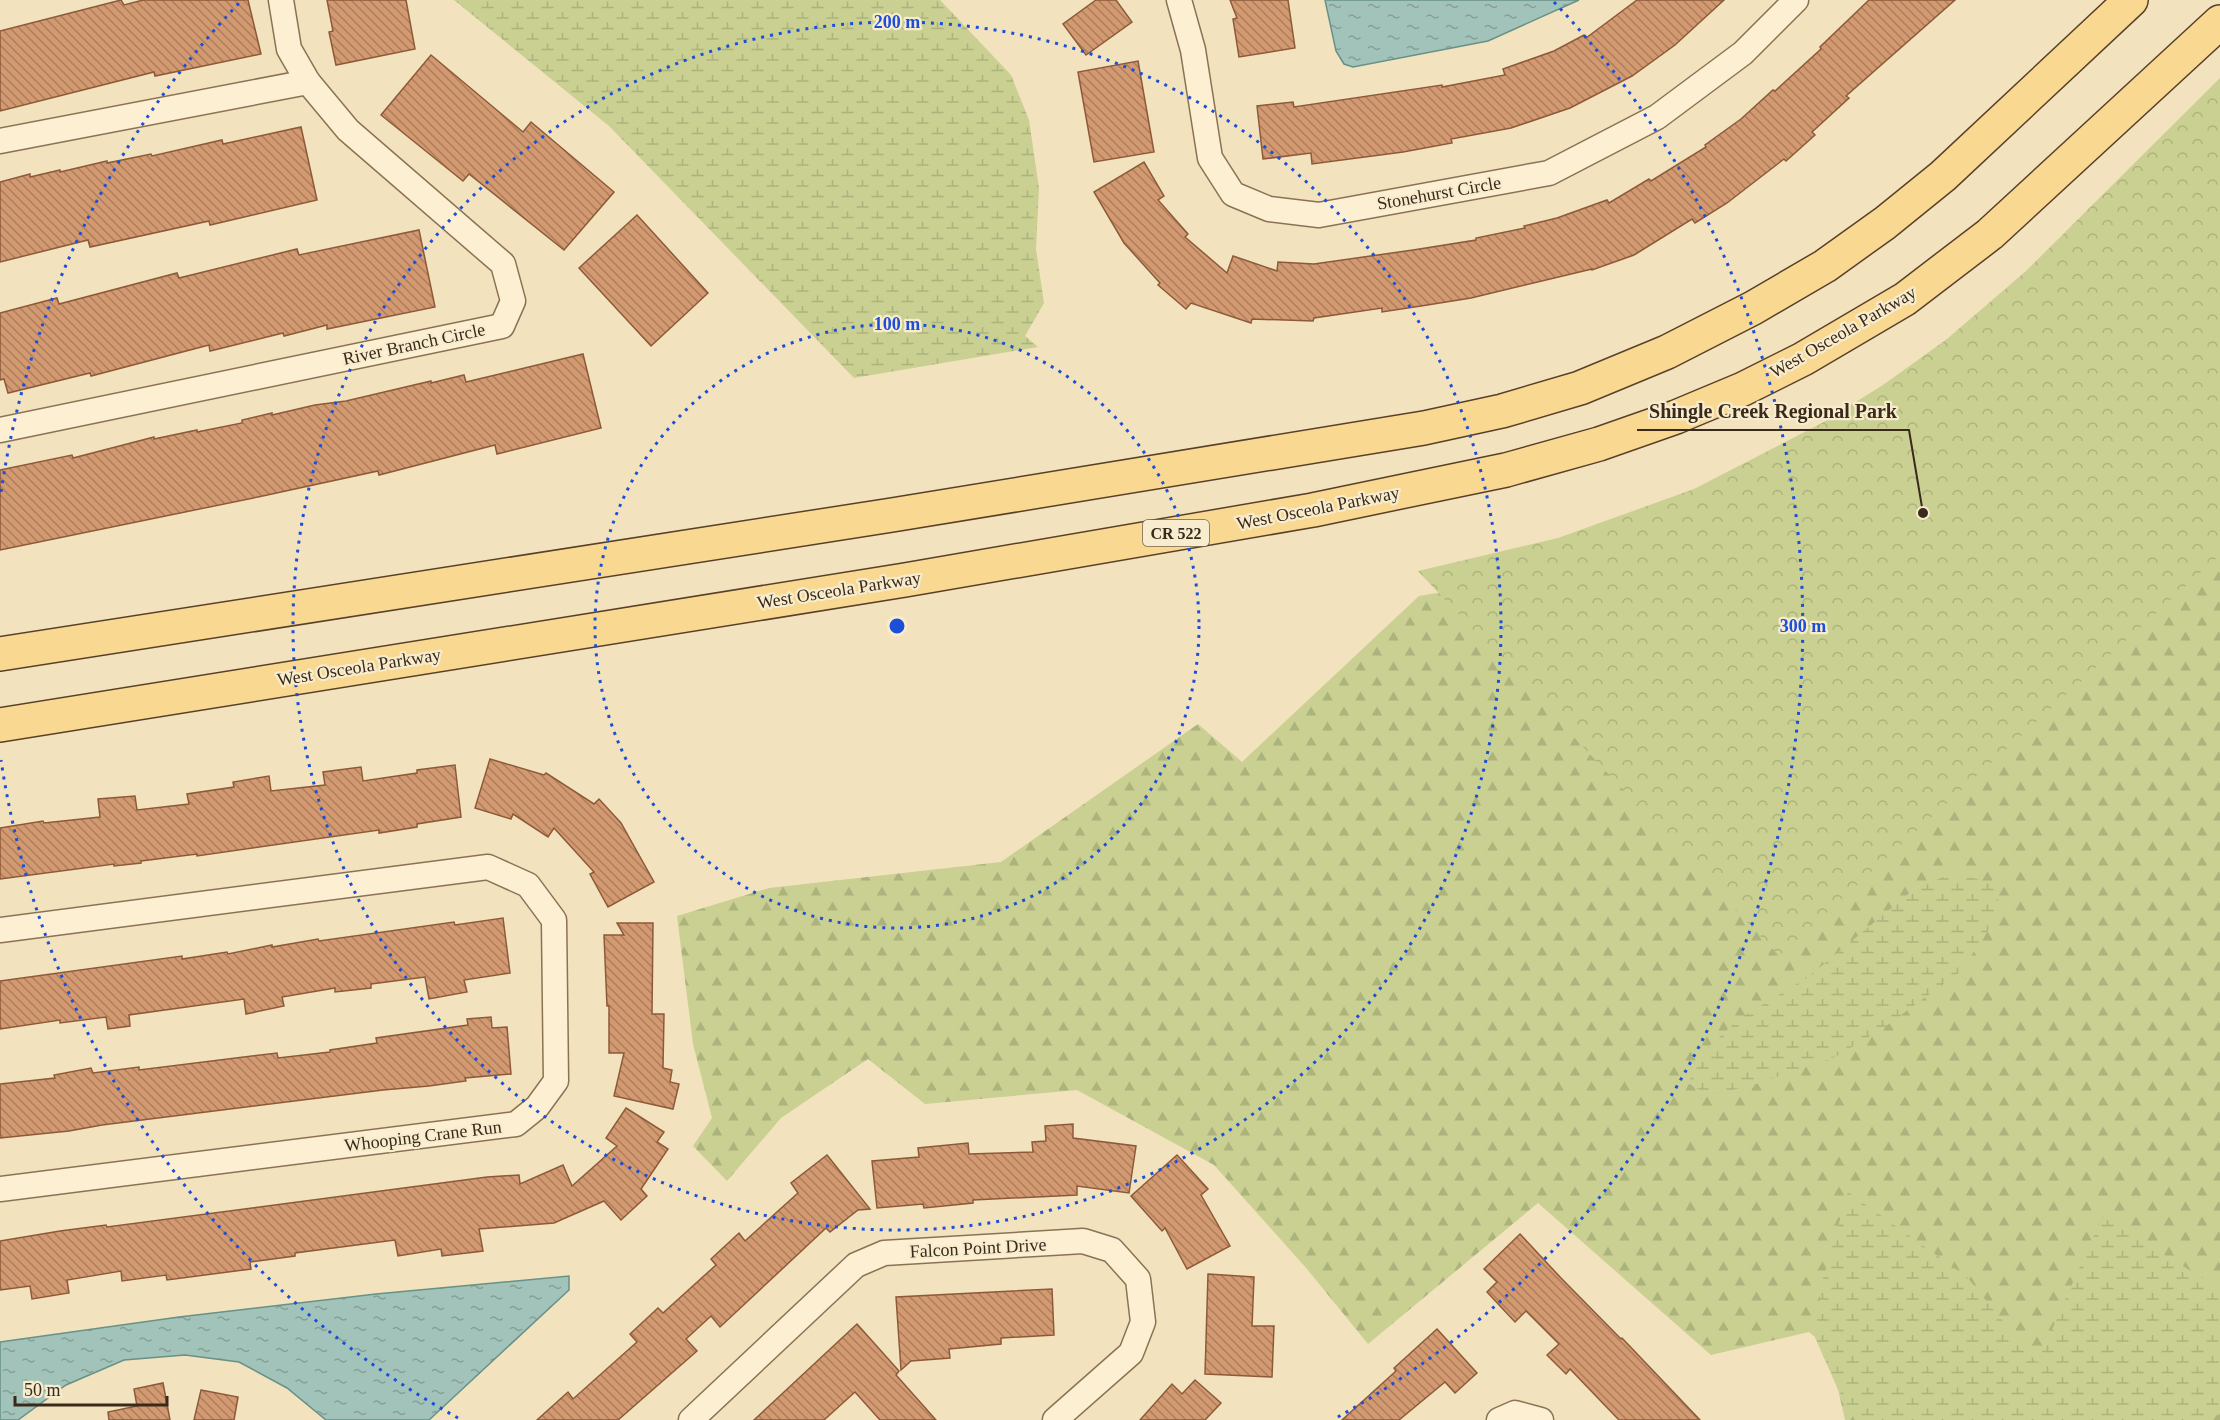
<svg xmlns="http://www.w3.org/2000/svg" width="2220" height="1420" font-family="'Times New Roman',serif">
<defs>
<pattern id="forest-firs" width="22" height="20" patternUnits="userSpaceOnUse" patternTransform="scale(1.5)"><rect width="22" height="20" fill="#c9d091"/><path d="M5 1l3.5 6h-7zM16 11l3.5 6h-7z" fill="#adb37c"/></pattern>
<pattern id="wetland-marsh" width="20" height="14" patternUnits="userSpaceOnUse" patternTransform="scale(1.5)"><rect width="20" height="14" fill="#c9d091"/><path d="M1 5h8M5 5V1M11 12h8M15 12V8" fill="none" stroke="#adb37c"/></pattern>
<pattern id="park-crowns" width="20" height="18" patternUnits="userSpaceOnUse" patternTransform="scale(1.5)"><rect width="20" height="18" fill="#c9d091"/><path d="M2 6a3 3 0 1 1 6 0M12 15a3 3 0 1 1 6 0" fill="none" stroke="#adb37c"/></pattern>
<pattern id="water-ripples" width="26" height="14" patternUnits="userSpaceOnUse" patternTransform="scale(1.5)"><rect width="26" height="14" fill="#a2c3b9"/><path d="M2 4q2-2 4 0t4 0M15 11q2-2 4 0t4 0" fill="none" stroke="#859f96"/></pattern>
<pattern id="building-back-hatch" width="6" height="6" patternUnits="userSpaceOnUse" patternTransform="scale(1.5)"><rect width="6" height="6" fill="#d39a71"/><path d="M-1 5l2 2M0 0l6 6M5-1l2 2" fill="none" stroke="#ac7e5c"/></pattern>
</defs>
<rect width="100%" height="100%" fill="#f2e2be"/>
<!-- forest -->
<path fill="url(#forest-firs)" d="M2220 552V1420H1845L1838 1389 1815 1337 1809 1332 1711 1355 1538 1203 1368 1344 1307 1269 1214 1165 1077 1090 925 1104 868 1059 781 1118 727 1181 693 1146 712 1118 693 1044 677 916 769 888 1001 862 1198 724 1242 762 1419 596 1562 571Z"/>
<!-- wetland -->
<g fill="url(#wetland-marsh)">
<path d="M454 0H940L1011 75 1029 120 1039 188 1036 249 1044 303 1025 336 1038 347 854 378 609 126Z"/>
<path d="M1954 872 1999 886 1997 917 1961 971 1882 1029 1835 1057 1756 1084 1709 1096 1688 1083 1705 1050 1739 1019 1808 977 1912 891Z"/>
<path d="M1848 1192 1967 1277 2037 1363 2102 1217 2214 1285 2220 1284V1414L2206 1420H1855L1838 1389 1815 1337 1822 1282Z"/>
</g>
<!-- park -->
<path fill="url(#park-crowns)" d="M2220 78V555L1779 956 1418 571 1558 538 1694 489 1822 423 1883 385 1947 339 2026 271Z"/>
<!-- water -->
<g fill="url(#water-ripples)" stroke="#689187" stroke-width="1.5">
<path d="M1325 0H1579L1488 41 1353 67 1344 64 1336 51Z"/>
<path d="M569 1276V1290L429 1420H326L287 1388 239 1362 185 1355 124 1360 66 1385 18 1420H0V1342L179 1317 376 1294Z"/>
</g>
<!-- building -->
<g fill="url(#building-back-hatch)" stroke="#8d5a39" stroke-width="1.5">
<path d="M121 0 124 5 143 0H248L261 54 155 76 154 72 0 111V31Z"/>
<path d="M327 0H406L415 49 336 65 329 32 333 31Z"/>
<path d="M1096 0H1116L1132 22 1086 55 1063 24Z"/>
<path d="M1230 0H1288L1295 48 1239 57 1233 19 1237 18Z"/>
<path d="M1637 0H1724L1675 45 1632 76 1570 108 1511 128 1451 139 1452 143 1403 152 1312 164 1311 153 1263 159 1257 106 1293 102 1294 107 1442 85V87L1505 75 1503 69 1554 51 1584 35 1586 38Z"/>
<path d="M1869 0H1955L1846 96 1849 98 1812 132 1815 135 1786 161 1784 159 1727 203 1695 223 1692 219 1634 255 1592 270V269L1471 298 1421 306 1382 312V308L1314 318 1313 321 1252 319 1251 323 1191 303 1186 309 1158 285 1160 283 1124 243 1094 192 1144 162 1164 196 1158 200 1188 234 1185 237 1227 273 1233 256 1277 271 1278 262 1314 264 1413 250 1476 240V238L1525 228 1524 226 1557 218 1607 200 1609 203 1649 179 1651 181 1706 147 1705 145 1741 119 1773 90 1775 91 1821 49 1820 47Z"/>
<path d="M431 55 523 132 531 122 614 192 564 250 469 174 463 181 381 115Z"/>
<path d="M1138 61 1154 152 1094 162 1078 72Z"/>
<path d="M301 127 317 200 210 225 209 221 90 247 88 240 0 262V182L30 174V177L60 170V172L107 161V163L151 154 152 156 222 140 223 144Z"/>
<path d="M637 215 708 293 651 346 579 268Z"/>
<path d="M419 230 435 307 327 329V325L284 336 283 333 210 351 209 345 91 376 90 373 8 393 4 379 0 380V313L57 298 59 304 177 273 179 278 297 249 299 255Z"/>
<path d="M583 354 601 428 497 454 495 445 379 475 378 471 258 497 0 550V470L72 455 73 458 154 437V439L197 430V432L242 423V420L272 413V415L315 405 346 401 431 381V383L464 375 466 382Z"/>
<path d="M490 759 544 775 546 773 594 804 599 799 621 823 654 882 608 907 590 874 594 872 554 828 548 837 513 814 511 819 475 808Z"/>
<path d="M455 765 461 817 417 824V827L379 833V830L197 856V854L141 861V863L114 866V864L0 879V828L43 821 44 823 100 817 98 799 135 796 137 810 189 804 187 794 234 787 233 782 269 776 271 791 325 785 323 772 361 767 363 781 417 773V770Z"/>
<path d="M503 918 510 973 464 980 467 992 429 999 425 977 371 984V988L335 992V988L282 997 284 1006 246 1014 244 999 129 1015 130 1026 108 1029 106 1017 60 1023V1020L0 1029V981L182 956V959L227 952 228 954 272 945V947L318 939 319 941 454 922 455 925Z"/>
<path d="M617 923H653L652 1014H664L663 1068 672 1070 670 1082 679 1084 673 1109 614 1096 624 1053H609V1006H607L604 935H624Z"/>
<path d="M491 1017 492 1028 507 1027 511 1074 465 1078 466 1081 429 1086 383 1090 102 1125 69 1131 0 1138V1084L55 1078 54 1075 91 1068 93 1073 139 1067V1070L277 1053 278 1058 330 1052V1050L377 1043 376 1038 468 1025 467 1019Z"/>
<path d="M626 1108 664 1132 657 1142 668 1149 641 1189 647 1196 621 1220 604 1201 554 1223 479 1229 483 1251 442 1256 441 1249 398 1256 395 1240 295 1253V1256L250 1262 251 1269 167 1280 166 1275 122 1281 121 1271 67 1280 69 1293 32 1299 30 1286 0 1290V1241L60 1231 106 1225 107 1227 487 1177 519 1175 520 1184 563 1165 572 1186 617 1146 606 1138Z"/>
<path d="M1073 1124V1138L1136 1146 1129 1193 1077 1186V1195L973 1200V1203L924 1208 923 1204 877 1208 872 1161 919 1157 918 1148 968 1143 969 1154 1033 1152 1032 1142 1046 1141 1045 1126Z"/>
<path d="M827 1155 870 1209 858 1210 830 1232 826 1228 720 1327 711 1316 686 1339 697 1351 618 1420H537L568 1392 573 1399 637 1342 630 1334 658 1308 663 1313 716 1265 711 1259 739 1233 745 1241 798 1193 791 1183Z"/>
<path d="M1177 1155 1208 1189 1201 1195 1230 1246 1187 1269 1165 1228 1162 1231 1131 1196Z"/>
<path d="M1520 1234 1561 1278 1621 1339 1622 1338 1700 1420H1619L1570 1369 1566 1374 1547 1355 1559 1344 1526 1311 1515 1322 1487 1292 1497 1282 1484 1269Z"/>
<path d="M1208 1274 1254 1277 1252 1326H1274L1272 1377 1205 1374Z"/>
<path d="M1052 1289 1054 1335 1001 1338V1344L949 1349 950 1358 911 1361 901 1370 896 1297Z"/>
<path d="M857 1324 899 1371 896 1375 936 1420H880L855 1392 824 1420H754Z"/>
<path d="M1437 1329 1477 1373 1455 1393 1445 1382 1399 1420H1342L1396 1371 1394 1368Z"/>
<path d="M1195 1380 1221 1403 1205 1420H1140L1172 1384 1182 1394Z"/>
<path d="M163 1383 170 1420H109L108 1412 137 1406 134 1389Z"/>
<path d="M201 1390 238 1397 234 1420H194Z"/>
</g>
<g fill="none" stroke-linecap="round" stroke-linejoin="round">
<!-- minor casing -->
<g stroke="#8b7255" stroke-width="27">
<g id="minor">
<path d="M1179 0 1193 50 1210 158 1233 194 1269 209 1319 215 1549 173 1657 117 1743 53 1796 0"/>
<path d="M0 141 308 82"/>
<path d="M0 430 502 326 513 301 503 264 348 130 308 82 289 49 281 0"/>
<path d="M0 930 488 867 528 885 554 920 556 1081 537 1107 516 1124 0 1189"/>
<path d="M691 1420 856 1265 884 1253 1083 1241 1112 1250 1138 1279 1143 1322 1131 1353 1055 1420"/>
<path d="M1499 1420 1515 1413 1541 1420"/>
</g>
</g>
<!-- primary casing -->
<g stroke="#59402a" stroke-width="36">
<g id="primary">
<path d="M0 654 892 515 1424 428 1502 411 1580 388 1667 352 1753 308 1825 266 1885 223 1943 176 2131 0"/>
<path d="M0 725 905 580 1313 510 1506 470 1599 444 1676 417 1743 389 1803 359 1905 299 1990 234 2220 22"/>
</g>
</g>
<!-- minor -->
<use href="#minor" stroke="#fcefd2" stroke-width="24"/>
<!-- primary -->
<use href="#primary" stroke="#f9d992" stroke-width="33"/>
</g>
<!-- distance rings -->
<g fill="none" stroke="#1d4ed8" stroke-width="3" stroke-dasharray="3 6">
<circle cx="897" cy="626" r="302"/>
<circle cx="897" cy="626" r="604"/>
<path d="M458 1418A906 906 0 0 1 1 760M1 492A906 906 0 0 1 240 2M1554 2A906 906 0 0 1 1336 1418"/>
</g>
<g text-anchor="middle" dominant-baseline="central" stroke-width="4.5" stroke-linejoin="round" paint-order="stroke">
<!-- shield labels -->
<rect fill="#f8ecce" stroke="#726451" stroke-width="1.5" x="1143" y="520" width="66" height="26" rx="4.5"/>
<g font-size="16" font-weight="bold" fill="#392a1b">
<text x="1176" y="533">CR 522</text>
</g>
<!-- street labels -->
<g font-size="18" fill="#392a1b" stroke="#f8ecce">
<text transform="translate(1439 193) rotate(-10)">Stonehurst Circle</text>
<text transform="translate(1843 332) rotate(-30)">West Osceola Parkway</text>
<text transform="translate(414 344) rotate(-12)">River Branch Circle</text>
<text transform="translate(1318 508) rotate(-11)">West Osceola Parkway</text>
<text transform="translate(839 590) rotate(-9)">West Osceola Parkway</text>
<text transform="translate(359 667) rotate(-9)">West Osceola Parkway</text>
<text transform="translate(423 1136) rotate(-7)">Whooping Crane Run</text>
<text transform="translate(978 1248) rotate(-3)">Falcon Point Drive</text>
</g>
</g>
<circle cx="897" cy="626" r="9" fill="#1d4ed8" stroke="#f8ecce" stroke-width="3"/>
<g font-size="18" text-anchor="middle" font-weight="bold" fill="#1d4ed8" stroke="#f8ecce" stroke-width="4.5" stroke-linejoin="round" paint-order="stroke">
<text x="897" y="28">200 m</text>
<text x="897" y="330">100 m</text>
<text x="1803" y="632">300 m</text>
</g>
<!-- callouts -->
<path fill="none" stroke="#392a1b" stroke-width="2" d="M1923 513L1909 430H1637"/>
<circle fill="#392a1b" stroke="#f8ecce" stroke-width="2" cx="1923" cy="513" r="6"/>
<g font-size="20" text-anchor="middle" font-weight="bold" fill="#392a1b" stroke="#f8ecce" stroke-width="4.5" stroke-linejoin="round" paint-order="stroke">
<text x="1773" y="418">Shingle Creek Regional Park</text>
</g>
<!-- scale -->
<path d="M15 1396v9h152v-9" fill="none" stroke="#392a1b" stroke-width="3"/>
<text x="24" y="1396" font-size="18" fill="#392a1b" stroke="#f8ecce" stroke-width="4.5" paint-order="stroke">50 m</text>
</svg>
